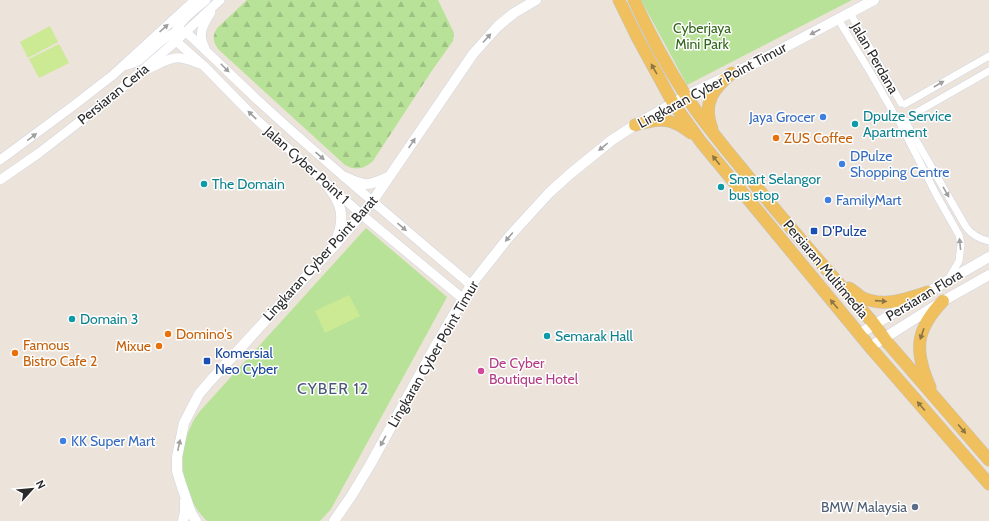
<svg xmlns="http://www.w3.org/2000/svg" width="989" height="521" font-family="Cabin,sans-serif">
<defs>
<pattern id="forest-firs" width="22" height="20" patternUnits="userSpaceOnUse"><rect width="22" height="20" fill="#b8e298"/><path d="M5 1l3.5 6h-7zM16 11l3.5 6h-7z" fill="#9ec283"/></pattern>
</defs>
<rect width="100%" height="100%" fill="#ece3db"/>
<!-- grass -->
<g fill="#b8e298">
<path d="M641 0H852L687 85Z"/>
<path d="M366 228 447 297 331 509 320 521H207C182 498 175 456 191 426 193 420 197 415 201 410Z"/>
</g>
<!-- forest -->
<path fill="url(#forest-firs)" d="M247 0H438L454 33 453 41 433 69 373 161C364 169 356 171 345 165L218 49C213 41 212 37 217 28Z"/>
<!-- pitch -->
<g fill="#cce994">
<path d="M50 26 58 42 28 58 20 42Z"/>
<path d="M59 44 69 63 39 78 29 59Z"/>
<path d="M349 295 360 316 325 333 315 311Z"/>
</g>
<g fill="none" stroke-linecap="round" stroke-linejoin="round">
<!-- minor casing -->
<g stroke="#d1d6e2" stroke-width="8">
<g id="minor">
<path d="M850 13 901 103"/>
<path d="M838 19 872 75 893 112"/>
<path d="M905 104 989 56"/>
<path d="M912 115 989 71"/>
<path d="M899 121 937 196 959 235 961 244 959 261 948 280"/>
<path d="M905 121 966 227C972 235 979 239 989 241"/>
</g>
</g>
<!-- tertiary casing -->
<g stroke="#d1d6e2" stroke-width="10">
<g id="tertiary">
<path d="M206 0C195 10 179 20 174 35L176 41 203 65 255 118 305 164 362 215 462 298"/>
<path d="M205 48C197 34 203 25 211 12"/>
<path d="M123 66C128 65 133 64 138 61 150 52 170 28 186 32 212 56 237 81 263 105 331 167 401 226 471 285"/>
<path d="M148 69C158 65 170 56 181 58 188 59 194 62 200 64"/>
<path d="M0 160 73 106 113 75 195 0"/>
<path d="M0 180 39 153 114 95 176 41 220 0"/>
</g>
</g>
<!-- secondary casing -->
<g stroke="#d1d6e2" stroke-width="11">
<g id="secondary">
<path d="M345 177C365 187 369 186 388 177"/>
<path d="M322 179C332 191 343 205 341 221 341 229 337 236 336 243"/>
<path d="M859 334 928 292 989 257"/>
<path d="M870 347 943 301 989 275"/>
<path d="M183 521 185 512V501"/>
<path d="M196 521 191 513 181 484 177 471V457L184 423 199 394 211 380 335 245 372 202 473 54 498 26 514 13 536 0"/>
<path d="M334 521 352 495 370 465 436 345 471 285 508 238 549 193 570 174 612 140 635 125 686 96 755 63 874 0"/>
</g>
</g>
<!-- primary casing -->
<g stroke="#c3c3c3" stroke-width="13">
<g id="primary">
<path d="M619 0 637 37 673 103 701 142 870 347 989 484"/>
<path d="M634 0C649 33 666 65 686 96 703 122 723 146 743 170 785 223 830 273 874 324L887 342 989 460"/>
<path d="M635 125C658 118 671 117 691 133"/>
<path d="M712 129C702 103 713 89 732 73"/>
<path d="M849 288C853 290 857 294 861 297 883 308 906 299 928 292"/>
<path d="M930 387C914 351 915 330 943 301"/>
</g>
</g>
<!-- minor -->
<use href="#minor" stroke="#fff" stroke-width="7"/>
<!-- tertiary -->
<use href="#tertiary" stroke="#fff" stroke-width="9"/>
<!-- secondary -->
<use href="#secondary" stroke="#fff" stroke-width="10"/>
<!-- primary -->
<use href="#primary" stroke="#efc05d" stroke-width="12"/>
</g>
<!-- one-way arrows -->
<defs><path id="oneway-solid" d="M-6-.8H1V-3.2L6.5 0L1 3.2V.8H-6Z"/></defs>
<g fill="#9f9f9f">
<use href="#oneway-solid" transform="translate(164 28) rotate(-42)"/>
<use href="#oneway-solid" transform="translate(815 32) rotate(152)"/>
<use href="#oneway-solid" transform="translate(487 38) rotate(-48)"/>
<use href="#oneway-solid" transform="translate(225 68) rotate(45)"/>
<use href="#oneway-solid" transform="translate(939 84) rotate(-30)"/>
<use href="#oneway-solid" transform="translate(252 115) rotate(-136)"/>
<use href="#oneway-solid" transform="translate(32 137) rotate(-37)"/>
<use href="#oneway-solid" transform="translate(412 143) rotate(-56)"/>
<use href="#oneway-solid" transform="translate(603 147) rotate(141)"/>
<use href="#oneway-solid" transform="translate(320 156) rotate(41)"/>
<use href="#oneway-solid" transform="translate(946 192) rotate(60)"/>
<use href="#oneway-solid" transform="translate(402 227) rotate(40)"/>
<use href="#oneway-solid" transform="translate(509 237) rotate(130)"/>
<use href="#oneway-solid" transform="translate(960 244) rotate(-96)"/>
<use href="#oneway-solid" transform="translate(383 441) rotate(119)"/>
<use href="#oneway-solid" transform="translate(179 445) rotate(-78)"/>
</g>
<g fill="#8c7544">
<use href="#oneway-solid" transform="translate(654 69) rotate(-120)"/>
<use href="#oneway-solid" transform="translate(716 160) rotate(-129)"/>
<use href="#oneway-solid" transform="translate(881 301) rotate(4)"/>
<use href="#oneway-solid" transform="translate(834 304) rotate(-130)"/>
<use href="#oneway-solid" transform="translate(922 334) rotate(109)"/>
<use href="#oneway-solid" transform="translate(921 406) rotate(-131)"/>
<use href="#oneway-solid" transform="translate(962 429) rotate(49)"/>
</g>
<!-- markers -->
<g fill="#3f7fe0" stroke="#fff" stroke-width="1.5">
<circle cx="823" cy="117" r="4"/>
<circle cx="842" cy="164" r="4"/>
<circle cx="828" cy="200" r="4"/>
<circle cx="63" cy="441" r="4"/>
</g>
<g fill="#0f9aa8" stroke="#fff" stroke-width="1.5">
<circle cx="855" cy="124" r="4"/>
<circle cx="204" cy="184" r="4"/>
<circle cx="721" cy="187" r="4"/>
<circle cx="72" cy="319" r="4"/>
<circle cx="547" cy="336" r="4"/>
</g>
<g fill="#e8710a" stroke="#fff" stroke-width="1.5">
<circle cx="776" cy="138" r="4"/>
<circle cx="168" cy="334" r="4"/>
<circle cx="159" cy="346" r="4"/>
<circle cx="15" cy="353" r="4"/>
</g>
<g fill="#1a4fb4" stroke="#fff" stroke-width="1.5">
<rect x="810" y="227" width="8" height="8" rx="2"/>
<rect x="203" y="357" width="8" height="8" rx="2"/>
</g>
<circle fill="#d1479c" stroke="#fff" stroke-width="1.5" cx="481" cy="371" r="4"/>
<circle fill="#5c6f8a" stroke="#fff" stroke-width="1.5" cx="915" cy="507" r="4"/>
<g text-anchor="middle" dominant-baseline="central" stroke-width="3" stroke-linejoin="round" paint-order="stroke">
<!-- park labels -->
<g font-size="14" fill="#31661a" stroke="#fff">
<text x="702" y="28">Cyberjaya<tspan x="702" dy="16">Mini Park</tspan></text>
</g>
<!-- street labels -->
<g font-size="14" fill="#2a2a2a" stroke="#fff">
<text transform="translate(875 58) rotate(60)">Jalan Perdana</text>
<text transform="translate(712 85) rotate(-28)">Lingkaran Cyber Point Timur</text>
<text transform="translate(113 94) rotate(-39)">Persiaran Ceria</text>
<text transform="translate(307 165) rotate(42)">Jalan Cyber Point 1</text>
<text transform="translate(320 258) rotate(-48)">Lingkaran Cyber Point Barat</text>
<text transform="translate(826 269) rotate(50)">Persiaran Multimedia</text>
<text transform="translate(924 295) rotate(-31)">Persiaran Flora</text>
<text transform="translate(433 354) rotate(-60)">Lingkaran Cyber Point Timur</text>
</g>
<!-- culture labels -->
<g font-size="14" fill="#0d838f" stroke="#fff" text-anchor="start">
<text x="863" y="116">Dpulze Service<tspan x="863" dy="16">Apartment</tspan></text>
<text x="729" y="179">Smart Selangor<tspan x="729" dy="16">bus stop</tspan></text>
<text x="212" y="184">The Domain</text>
<text x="80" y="319">Domain 3</text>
<text x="555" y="336">Semarak Hall</text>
</g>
<!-- shop labels -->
<g font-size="14" fill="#366cbe" stroke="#fff" text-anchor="start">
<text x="815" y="117" text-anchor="end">Jaya Grocer</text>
<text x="850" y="156">DPulze<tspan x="850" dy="16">Shopping Centre</tspan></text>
<text x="836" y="200">FamilyMart</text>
<text x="71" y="441">KK Super Mart</text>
</g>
<!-- food labels -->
<g font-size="14" fill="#c56008" stroke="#fff" text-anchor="start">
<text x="784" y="138">ZUS Coffee</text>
<text x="176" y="334">Domino's</text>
<text x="23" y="345">Famous<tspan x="23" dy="16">Bistro Cafe 2</tspan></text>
<text x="151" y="346" text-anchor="end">Mixue</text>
</g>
<!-- transit labels -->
<g font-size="14" fill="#164399" stroke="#fff" text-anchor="start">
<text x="822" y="231">D'Pulze</text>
<text x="215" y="353">Komersial<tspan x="215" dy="16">Neo Cyber</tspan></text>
</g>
<!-- hotel labels -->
<g font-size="14" fill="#b23c85" stroke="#fff" text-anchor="start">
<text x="489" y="363">De Cyber<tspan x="489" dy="16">Boutique Hotel</tspan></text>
</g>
<!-- service labels -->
<g font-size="14" fill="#4e5e75" stroke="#fff" text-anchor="end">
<text x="907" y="507">BMW Malaysia</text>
</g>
<!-- quarter labels -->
<g font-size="16" letter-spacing="1" fill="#4a577a" stroke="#fff">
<text x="333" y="388">CYBER 12</text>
</g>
</g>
<!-- north arrow -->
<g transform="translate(32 489) rotate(63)" stroke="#ffffff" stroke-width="3" paint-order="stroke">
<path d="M0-3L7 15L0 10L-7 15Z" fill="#2a2a2a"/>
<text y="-6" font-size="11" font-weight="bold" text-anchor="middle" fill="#2a2a2a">N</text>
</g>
</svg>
